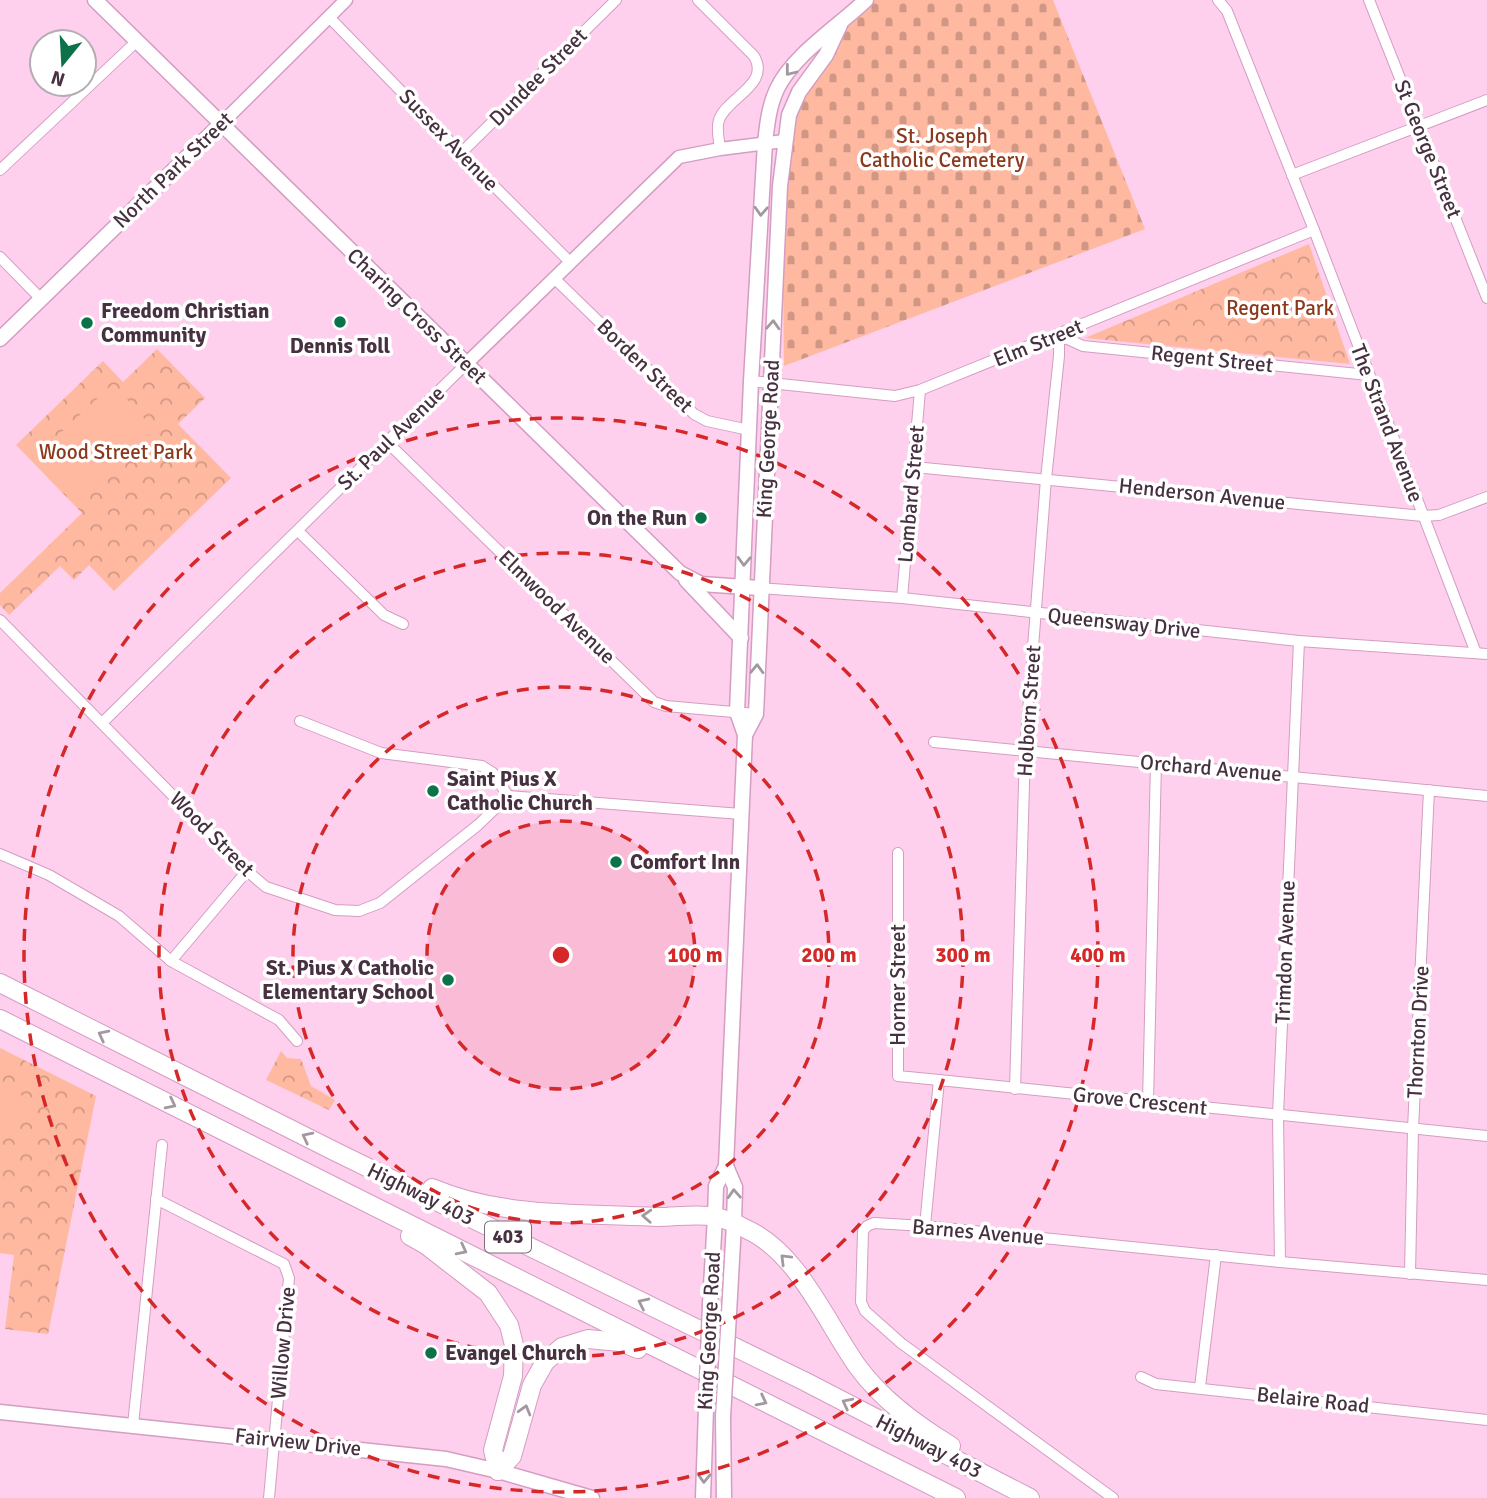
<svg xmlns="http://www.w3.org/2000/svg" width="1487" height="1498" font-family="Signika,sans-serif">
<defs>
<pattern id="cemetery-stones" width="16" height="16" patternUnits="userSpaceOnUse" patternTransform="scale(1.75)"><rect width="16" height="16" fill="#ffb9a1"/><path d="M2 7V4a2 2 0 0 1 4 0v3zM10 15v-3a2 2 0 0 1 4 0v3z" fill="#d09785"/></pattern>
<pattern id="park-crowns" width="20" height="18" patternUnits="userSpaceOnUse" patternTransform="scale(1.75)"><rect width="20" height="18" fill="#ffb9a1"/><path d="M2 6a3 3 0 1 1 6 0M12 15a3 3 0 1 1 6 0" fill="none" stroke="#d09785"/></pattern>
</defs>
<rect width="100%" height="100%" fill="#fed0ee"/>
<!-- cemetery -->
<path fill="url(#cemetery-stones)" d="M873 0H1053L1145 229 784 366 782 174 798 97 846 25Z"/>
<!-- park -->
<g fill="url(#park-crowns)">
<path d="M1309 244 1350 364 1085 338Z"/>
<path d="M157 349 205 398 178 424 231 478 114 591 89 565 74 580 60 566 9 615 0 605V593L82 513 16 445 103 361 123 382Z"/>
<path d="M0 1048 96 1096 48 1334 5 1329 14 1255 0 1253Z"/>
<path d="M281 1051 287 1058 301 1059 311 1086 335 1100 329 1110 266 1080Z"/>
</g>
<!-- pitch -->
<g fill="#ffb9a1">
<path d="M113 384 153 428 78 497 38 454Z"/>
<path d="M0 1085 25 1097 0 1147Z"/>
</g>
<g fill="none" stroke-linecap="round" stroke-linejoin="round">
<!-- minor casing -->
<g stroke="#d49dc2" stroke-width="12">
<g id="minor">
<path d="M698 0 754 56C771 85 727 97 719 120 716 128 719 140 720 149"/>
<path d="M1218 0 1227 11 1314 230 1476 653"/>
<path d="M1369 0 1487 298"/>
<path d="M329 17 461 153 570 262"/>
<path d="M461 153 616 0"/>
<path d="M0 170 137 41"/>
<path d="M1292 175 1487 100"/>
<path d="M0 257 41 299"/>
<path d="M555 279 694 414 707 421 749 430"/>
<path d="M751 381 895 396 920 390 1314 230"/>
<path d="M387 442 654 702 666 706 756 714"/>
<path d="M914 467 1423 516 1439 515 1487 497"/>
<path d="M298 531 384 615 403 624"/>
<path d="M760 588 902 598 1299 641 1487 654"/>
<path d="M902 598 920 390"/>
<path d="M0 620 247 871 266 887 335 910 359 911 380 903 478 825 508 796 741 814"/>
<path d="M300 721 381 753 482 766 493 773 508 796"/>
<path d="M102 723 466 364"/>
<path d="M934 742 1487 796"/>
<path d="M898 853V1076L939 1080"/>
<path d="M0 854 49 875 119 916 171 961 279 1020 297 1041"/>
<path d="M171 961 247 871"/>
<path d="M1015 1089 1025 751 1046 479 1059 356V335L1083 346 1368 375"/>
<path d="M1148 1102 1156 763"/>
<path d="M156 1199 284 1264 289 1278 269 1498"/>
<path d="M925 1226 939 1080 1487 1136"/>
<path d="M1280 1262 1278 1115 1299 641"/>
<path d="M1410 1274 1413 1129 1429 790"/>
<path d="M1141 1377 1156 1384 1487 1420"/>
<path d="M1200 1387 1216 1255"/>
<path d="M133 1425 162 1145"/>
<path d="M1113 1498 901 1343 865 1311 861 1302 863 1231 867 1226 874 1223 925 1226 1280 1262 1487 1280"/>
</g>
</g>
<!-- tertiary casing -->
<g stroke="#d49dc2" stroke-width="15">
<g id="tertiary">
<path d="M220 125 346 0"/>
<path d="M466 364 679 157 720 149 784 141"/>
</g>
</g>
<!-- secondary casing -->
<g stroke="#d49dc2" stroke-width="17">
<g id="secondary">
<path d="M95 0 680 573 701 584 760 588"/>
<path d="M0 339 220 125"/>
<path d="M686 580 741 638"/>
<path d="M745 735 737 712 751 381 765 143C767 125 769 106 777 89 793 55 839 26 866 0"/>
<path d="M726 1166 735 1187 734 1224"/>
<path d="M715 1217 716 1186 726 1166 745 735 756 714 780 186 789 115 799 92 826 55 840 25"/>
<path d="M0 1412 446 1459 498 1471 592 1498"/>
</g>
</g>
<!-- primary casing -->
<g stroke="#d49dc2" stroke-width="17">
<g id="primary">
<path d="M710 1304 715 1217"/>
<path d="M729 1313 734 1224"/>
<path d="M723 1417 724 1498"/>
<path d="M703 1498 706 1408"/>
</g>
</g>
<!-- motorway casing -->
<g stroke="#d49dc2" stroke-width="20">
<g id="motorway">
<path d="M0 983 334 1151 806 1382 1030 1498"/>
<path d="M0 1019 956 1498"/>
<path d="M432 1188C502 1218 583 1213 657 1217 676 1217 698 1213 716 1217 725 1219 737 1224 746 1229 798 1252 826 1322 858 1367 882 1400 917 1425 951 1446"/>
<path d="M410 1236 426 1245 488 1293 509 1325 514 1345 513 1376 493 1450 498 1471"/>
<path d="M498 1471 512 1456 532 1385 545 1362 562 1347 588 1339 620 1342 638 1349"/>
</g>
</g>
<!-- minor -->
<use href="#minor" stroke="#fff" stroke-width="10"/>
<!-- tertiary -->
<use href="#tertiary" stroke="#fff" stroke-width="12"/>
<!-- secondary -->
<use href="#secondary" stroke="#fff" stroke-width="14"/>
<!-- primary -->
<use href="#primary" stroke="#fff" stroke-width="14"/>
<!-- motorway -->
<use href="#motorway" stroke="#fff" stroke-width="18"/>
<!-- primary-bridge casing -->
<g stroke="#d49dc2" stroke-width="17" stroke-linecap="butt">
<g id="primary-bridge">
<path d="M706 1408 710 1304"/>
<path d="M723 1417 729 1313"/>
</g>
</g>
<!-- primary-bridge -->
<use href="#primary-bridge" stroke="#fff" stroke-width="14"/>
</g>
<!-- one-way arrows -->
<defs><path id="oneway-chevron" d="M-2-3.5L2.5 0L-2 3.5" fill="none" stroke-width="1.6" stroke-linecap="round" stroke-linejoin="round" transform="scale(1.75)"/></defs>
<g stroke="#a398a0">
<use href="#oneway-chevron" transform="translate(790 71) rotate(128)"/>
<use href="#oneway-chevron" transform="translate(761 211) rotate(93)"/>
<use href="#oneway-chevron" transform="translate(773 325) rotate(-87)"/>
<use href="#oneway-chevron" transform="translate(744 561) rotate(92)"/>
<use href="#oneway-chevron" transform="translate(757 669) rotate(-88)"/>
<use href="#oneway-chevron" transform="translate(103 1035) rotate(-153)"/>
<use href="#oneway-chevron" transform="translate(171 1104) rotate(27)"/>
<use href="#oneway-chevron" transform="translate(307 1137) rotate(-153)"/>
<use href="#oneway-chevron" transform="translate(734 1194) rotate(-93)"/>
<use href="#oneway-chevron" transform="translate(647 1216) rotate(-177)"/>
<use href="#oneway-chevron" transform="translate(462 1250) rotate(27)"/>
<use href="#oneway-chevron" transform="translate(785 1259) rotate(-135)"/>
<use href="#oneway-chevron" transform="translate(643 1303) rotate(-154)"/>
<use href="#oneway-chevron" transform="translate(762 1401) rotate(27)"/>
<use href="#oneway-chevron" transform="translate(847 1403) rotate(-153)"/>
<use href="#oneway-chevron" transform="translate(525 1410) rotate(-74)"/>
<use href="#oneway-chevron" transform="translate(704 1478) rotate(92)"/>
</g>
<!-- distance rings -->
<circle cx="561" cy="955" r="134" fill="#d62828" fill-opacity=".12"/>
<g fill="none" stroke="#d62828" stroke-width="3.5" stroke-dasharray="12 9">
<circle cx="561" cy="955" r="134"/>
<circle cx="561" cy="955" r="268"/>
<circle cx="561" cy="955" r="402"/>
<circle cx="561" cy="955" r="537"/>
</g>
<!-- markers -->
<g fill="#0c7249" stroke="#fff" stroke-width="2.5">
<circle cx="340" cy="322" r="7"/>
<circle cx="87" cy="323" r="7"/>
<circle cx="701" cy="518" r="7"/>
<circle cx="433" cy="791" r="7"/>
<circle cx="616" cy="862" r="7"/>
<circle cx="448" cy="980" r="7"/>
<circle cx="431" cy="1353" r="7"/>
</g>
<g text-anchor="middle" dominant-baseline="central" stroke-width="7" stroke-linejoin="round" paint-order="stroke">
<!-- shield labels -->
<rect fill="#fff" stroke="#7e6f79" stroke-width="2" x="485" y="1221.5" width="46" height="31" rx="5"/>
<g font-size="19" font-weight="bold" fill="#473140">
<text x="508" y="1237">403</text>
</g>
<!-- street labels -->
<g font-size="21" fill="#473140" stroke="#fff">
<text transform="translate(538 77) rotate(-45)">Dundee Street</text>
<text transform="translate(449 140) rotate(46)">Sussex Avenue</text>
<text transform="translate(1428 149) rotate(68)">St George Street</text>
<text transform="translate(173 170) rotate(-44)">North Park Street</text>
<text transform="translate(417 316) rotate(44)">Charing Cross Street</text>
<text transform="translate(1038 343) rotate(-22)">Elm Street</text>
<text transform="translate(1212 359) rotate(6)">Regent Street</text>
<text transform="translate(645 366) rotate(44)">Borden Street</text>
<text transform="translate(1387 423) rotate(69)">The Strand Avenue</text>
<text transform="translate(391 438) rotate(-44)">St. Paul Avenue</text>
<text transform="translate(768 439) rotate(-87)">King George Road</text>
<text transform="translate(911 494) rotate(-85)">Lombard Street</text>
<text transform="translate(1202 494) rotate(6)">Henderson Avenue</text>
<text transform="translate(557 607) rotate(44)">Elmwood Avenue</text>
<text transform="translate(1124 623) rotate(6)">Queensway Drive</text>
<text transform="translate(1029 711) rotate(-86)">Holborn Street</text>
<text transform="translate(1211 768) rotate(5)">Orchard Avenue</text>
<text transform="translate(212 834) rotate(45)">Wood Street</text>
<text transform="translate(1285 952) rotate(-88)">Trimdon Avenue</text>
<text transform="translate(898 985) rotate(-90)">Horner Street</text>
<text transform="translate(1418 1032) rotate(-87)">Thornton Drive</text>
<text transform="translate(1140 1101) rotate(6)">Grove Crescent</text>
<text transform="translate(421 1194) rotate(26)">Highway 403</text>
<text transform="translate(978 1232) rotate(5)">Barnes Avenue</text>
<text transform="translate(709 1331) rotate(-87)">King George Road</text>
<text transform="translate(283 1343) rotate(-85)">Willow Drive</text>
<text transform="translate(1313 1400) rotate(6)">Belaire Road</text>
<text transform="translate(298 1442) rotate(6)">Fairview Drive</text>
<text transform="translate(929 1446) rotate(27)">Highway 403</text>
</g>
<!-- park labels -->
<g font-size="21" fill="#8b391c" stroke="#fff">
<text x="942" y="136">St. Joseph<tspan x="942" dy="24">Catholic Cemetery</tspan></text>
<text x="1280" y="308">Regent Park</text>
<text x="116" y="452">Wood Street Park</text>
</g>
<!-- poi labels -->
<g font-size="21" font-weight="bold" fill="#473140" stroke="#fff" text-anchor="start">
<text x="101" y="311">Freedom Christian<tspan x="101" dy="24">Community</tspan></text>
<text x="340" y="346" text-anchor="middle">Dennis Toll</text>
<text x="687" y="518" text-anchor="end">On the Run</text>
<text x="447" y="779">Saint Pius X<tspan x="447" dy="24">Catholic Church</tspan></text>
<text x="630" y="862">Comfort Inn</text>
<text x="434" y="968" text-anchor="end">St. Pius X Catholic<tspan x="434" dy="24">Elementary School</tspan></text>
<text x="445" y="1353">Evangel Church</text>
</g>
</g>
<circle cx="561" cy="955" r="10" fill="#d62828" stroke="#fff" stroke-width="3.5"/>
<g font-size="21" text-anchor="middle" font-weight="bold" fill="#d62828" stroke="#fff" stroke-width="7" stroke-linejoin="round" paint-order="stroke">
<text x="695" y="962">100 m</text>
<text x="829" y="962">200 m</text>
<text x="963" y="962">300 m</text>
<text x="1098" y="962">400 m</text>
</g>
<!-- north arrow -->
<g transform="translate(63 63) rotate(198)"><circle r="33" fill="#ffffff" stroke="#b5adb3" stroke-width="2"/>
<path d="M0-5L12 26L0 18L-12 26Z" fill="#0c7249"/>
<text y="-10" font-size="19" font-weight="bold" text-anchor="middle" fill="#473140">N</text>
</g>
</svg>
